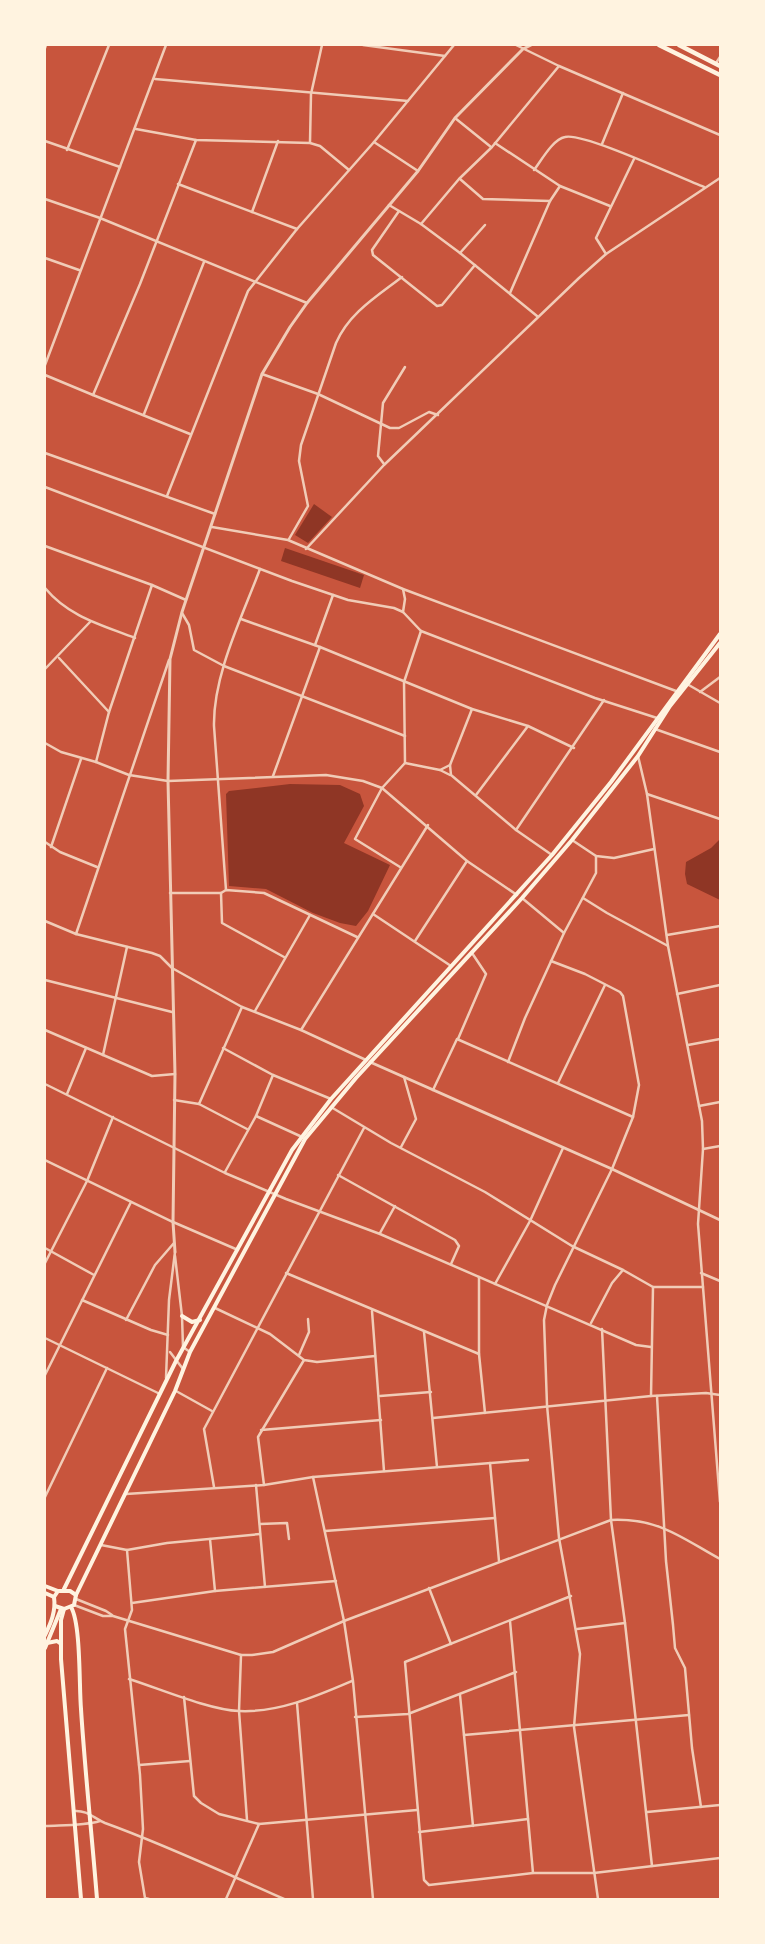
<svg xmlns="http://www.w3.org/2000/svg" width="765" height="1944" font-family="Montserrat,sans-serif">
<rect width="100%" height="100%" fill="#c8553d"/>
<!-- water -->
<g fill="#8f3625">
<path d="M314 504 332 517 308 543 295 535Z"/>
<path d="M285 548 364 575 360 588 281 561Z"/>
<path d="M290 784 340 785 360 794 364 806 344 843 390 865 368 911 356 926 340 923 313 913 266 889 229 886 226 794 229 791Z"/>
<path d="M720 839V900L687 884 685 874 686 862 711 848Z"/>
</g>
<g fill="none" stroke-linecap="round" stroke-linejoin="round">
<!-- minor -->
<g stroke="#f1ccb7" stroke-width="2.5">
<path d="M363 45 445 56"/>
<path d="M516 45 559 66 720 135"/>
<path d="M45 48 46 45"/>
<path d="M716 63 720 57"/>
<path d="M155 79 408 101"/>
<path d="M455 118 491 147"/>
<path d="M136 129 196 140 310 143 320 146 349 170"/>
<path d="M45 141 120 167"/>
<path d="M310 142 311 94 322 45"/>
<path d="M374 142 418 171"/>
<path d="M495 143 560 186 610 206"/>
<path d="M602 144 623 93"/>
<path d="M67 150 109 45"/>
<path d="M534 170C541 161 553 139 565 137 583 132 680 178 704 187"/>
<path d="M460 179 483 199 550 201 560 186"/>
<path d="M178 184 297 229"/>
<path d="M45 199 100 218 307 303"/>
<path d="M389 205 421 224 460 253 537 316"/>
<path d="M399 211 372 250 373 255 437 306 442 305 475 265"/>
<path d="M252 212 278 141"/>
<path d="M421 224 459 179 492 147 559 66"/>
<path d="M460 253 485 225"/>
<path d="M606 254 596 238 634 159"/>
<path d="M45 258 79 270"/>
<path d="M510 293 550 201"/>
<path d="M45 365 166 45"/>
<path d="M262 374 318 394 390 428H399L429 412 438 415"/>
<path d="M45 375 93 395"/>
<path d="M144 414 204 262"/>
<path d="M190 434 93 395 140 284 196 140"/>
<path d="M45 453 215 514"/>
<path d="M384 464 378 456 383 403 405 367"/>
<path d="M45 487 292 581 348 600 394 608 403 612 421 631 595 698 657 718"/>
<path d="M167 496 248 291 297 229 374 142 454 45"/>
<path d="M212 527 288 540 403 589 676 691"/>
<path d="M289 539 308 506 299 461 301 445 336 343C349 313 376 297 402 277"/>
<path d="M45 546 152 585 186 600"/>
<path d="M306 549 384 465 579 278 606 254 720 178"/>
<path d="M45 588C69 617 102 625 135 638"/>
<path d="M403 589 405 599 403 612"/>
<path d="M182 613 189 625 194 650 224 666 405 736"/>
<path d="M241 619 320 647 472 709 528 726 574 748"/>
<path d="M315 645 333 595"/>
<path d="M59 658 109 712"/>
<path d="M45 669 90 622"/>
<path d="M687 684 720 703"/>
<path d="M700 692 720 677"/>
<path d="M472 709 450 765 451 775 516 830 552 855"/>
<path d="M655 729 720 752"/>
<path d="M45 743 61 752 96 762 129 775 168 781 326 775 363 781 382 788 467 861 517 895"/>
<path d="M638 756 647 794 668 946 702 1121 703 1149 698 1224 720 1502"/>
<path d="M96 762 109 712 152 585"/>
<path d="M405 763 440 770 450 765"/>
<path d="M440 770 450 775"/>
<path d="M273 776 320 647"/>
<path d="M647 794 720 819"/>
<path d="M476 795 528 726"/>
<path d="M516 830 604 700"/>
<path d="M572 840 596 856 614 858 654 849"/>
<path d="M45 842 60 852 97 867"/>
<path d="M51 847 81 759"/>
<path d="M400 867 355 839 382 788 405 763 404 682 421 631"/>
<path d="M226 890 214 726C213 675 242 617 260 569"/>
<path d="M170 893H221L226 890 264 893 357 937"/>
<path d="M221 893 222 923 284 957"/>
<path d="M522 898 564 933"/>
<path d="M583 898 607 913 668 946"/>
<path d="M373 914 451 966"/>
<path d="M45 921 76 934 152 953 160 956 172 968 242 1007 301 1030 366 1060"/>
<path d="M76 934 169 660"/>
<path d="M667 935 720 926"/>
<path d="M415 941 467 861"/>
<path d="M551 961 585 974 620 992 623 996 639 1085 633 1117 612 1169 555 1285 547 1305 544 1320 547 1405 559 1538 580 1654 574 1727 598 1899"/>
<path d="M45 980 172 1012"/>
<path d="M677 994 720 985"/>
<path d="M255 1011 310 915"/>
<path d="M45 1030 152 1076 175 1074"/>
<path d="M301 1030 428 825"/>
<path d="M458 1039 486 974 472 953"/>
<path d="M688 1045 720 1039"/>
<path d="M223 1048 273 1075 331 1099"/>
<path d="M103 1055 127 947"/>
<path d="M508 1062 525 1018 564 933 596 873V856"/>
<path d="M558 1083 605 985"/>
<path d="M45 1084 225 1173 286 1199 380 1234 636 1345 651 1347"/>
<path d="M433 1090 457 1039 633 1117"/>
<path d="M67 1094 86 1048"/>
<path d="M174 1100 199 1104 242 1007"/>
<path d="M199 1104 247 1129"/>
<path d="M699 1106 720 1102"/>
<path d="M331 1107 391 1143 485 1192 572 1246 623 1270 653 1287 651 1396"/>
<path d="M256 1116 300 1136"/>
<path d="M401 1147 416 1119 404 1077"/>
<path d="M703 1149 720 1146"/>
<path d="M45 1160 173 1222 238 1250"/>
<path d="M225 1172 256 1116 273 1075"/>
<path d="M338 1175 455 1240 459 1246 451 1264"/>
<path d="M380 1233 395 1206"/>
<path d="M45 1248 94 1275"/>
<path d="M175 1256 182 1316 183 1347 190 1352"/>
<path d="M45 1263 87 1181 113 1117"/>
<path d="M286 1273 479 1354"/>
<path d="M701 1273 720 1281"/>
<path d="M479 1277V1354L485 1413"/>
<path d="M495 1284 530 1221 563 1148"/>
<path d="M653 1287H703"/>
<path d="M82 1300 151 1330 168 1335"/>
<path d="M215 1308 270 1334 304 1360 317 1362 375 1356"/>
<path d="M372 1311 384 1471"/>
<path d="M126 1320 155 1265 174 1243"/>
<path d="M591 1323 612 1283 623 1270"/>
<path d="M602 1329 611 1520 625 1623 652 1866"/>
<path d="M424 1332 437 1467"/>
<path d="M45 1338 160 1394"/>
<path d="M170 1352 183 1369"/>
<path d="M299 1355 309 1332 308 1319"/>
<path d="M45 1375 131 1202"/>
<path d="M166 1378 169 1300 175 1252"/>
<path d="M176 1391 212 1411"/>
<path d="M380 1396 431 1392"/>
<path d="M657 1396 666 1561 673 1625 675 1648 685 1668 692 1748 701 1807"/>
<path d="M433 1418 651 1396 706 1393 720 1395"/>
<path d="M261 1430 381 1420"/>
<path d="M490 1463 499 1561"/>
<path d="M313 1477 344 1621 353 1681 373 1899"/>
<path d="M256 1485 265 1587"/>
<path d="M264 1485 258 1437 304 1360"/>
<path d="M214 1487 204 1429 364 1128"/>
<path d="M126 1494 264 1485 313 1477 528 1460"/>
<path d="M45 1497 107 1368"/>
<path d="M260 1524 287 1523 289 1539"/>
<path d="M325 1531 495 1518"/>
<path d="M210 1539 215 1591"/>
<path d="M101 1545 127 1550 167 1543 260 1534"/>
<path d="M127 1550 132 1610 125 1629 140 1775 143 1829 139 1862 145 1898 149 1899"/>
<path d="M429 1588 451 1644"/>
<path d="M571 1596 405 1662 424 1880 429 1885 533 1873H594L720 1858"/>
<path d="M76 1599 106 1611 112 1615"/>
<path d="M132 1603 215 1591 336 1581"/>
<path d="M74 1605 103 1616H113L241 1655H252L273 1652 344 1621 611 1520C659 1518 680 1537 720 1559"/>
<path d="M510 1621 533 1873"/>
<path d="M577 1629 625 1623"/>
<path d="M241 1655 239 1711 247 1820"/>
<path d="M129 1679C158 1688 209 1710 239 1711 278 1713 317 1696 352 1681"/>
<path d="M460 1695 473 1826"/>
<path d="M184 1697 194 1796 201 1803 219 1814 259 1824 417 1810"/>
<path d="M297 1703 313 1899"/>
<path d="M355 1717 408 1714 516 1672"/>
<path d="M464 1735 689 1715"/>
<path d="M139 1765 190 1761"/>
<path d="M74 1811C88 1810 93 1818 105 1823 166 1845 225 1873 284 1899"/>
<path d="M647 1812 720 1805"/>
<path d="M45 1826C63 1825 83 1826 100 1821"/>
<path d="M419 1832 528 1819"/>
<path d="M226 1899 259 1824"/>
</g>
<!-- tertiary -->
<g stroke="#f1ccb7" stroke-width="3">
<path d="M370 1062 612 1169 720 1220"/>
<path d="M175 1252 173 1222 175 1074 168 781 170 659 182 612 262 374 290 327 307 303 418 171 455 118 523 49 531 45"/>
</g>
<!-- secondary -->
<g stroke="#fff3e0" stroke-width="4">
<path d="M182 1316 192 1322 200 1320"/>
<path d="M45 1586 58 1591H70L76 1595"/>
<path d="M64 1589 176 1361 292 1150 331 1099 552 855 611 782 720 634"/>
<path d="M45 1593 54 1597"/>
<path d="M55 1606 64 1609 74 1605 76 1595 175 1391 190 1352 305 1139 356 1078 522 898 572 840 638 756 670 706 720 643"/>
<path d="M71 1607C81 1624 79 1686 81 1709 85 1772 92 1836 97 1899"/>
<path d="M64 1609 61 1620V1659L81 1899"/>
<path d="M45 1635C51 1623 56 1611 54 1597L58 1591"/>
<path d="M47 1643 57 1641 61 1644"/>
<path d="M45 1648 61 1609"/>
</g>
<!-- trunk -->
<g stroke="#fff3e0" stroke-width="4.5">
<path d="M659 45 720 75"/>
<path d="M679 45 720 66"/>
</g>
</g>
<!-- border -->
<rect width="765" height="1944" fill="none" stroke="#fff3e0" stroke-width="92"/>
</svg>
